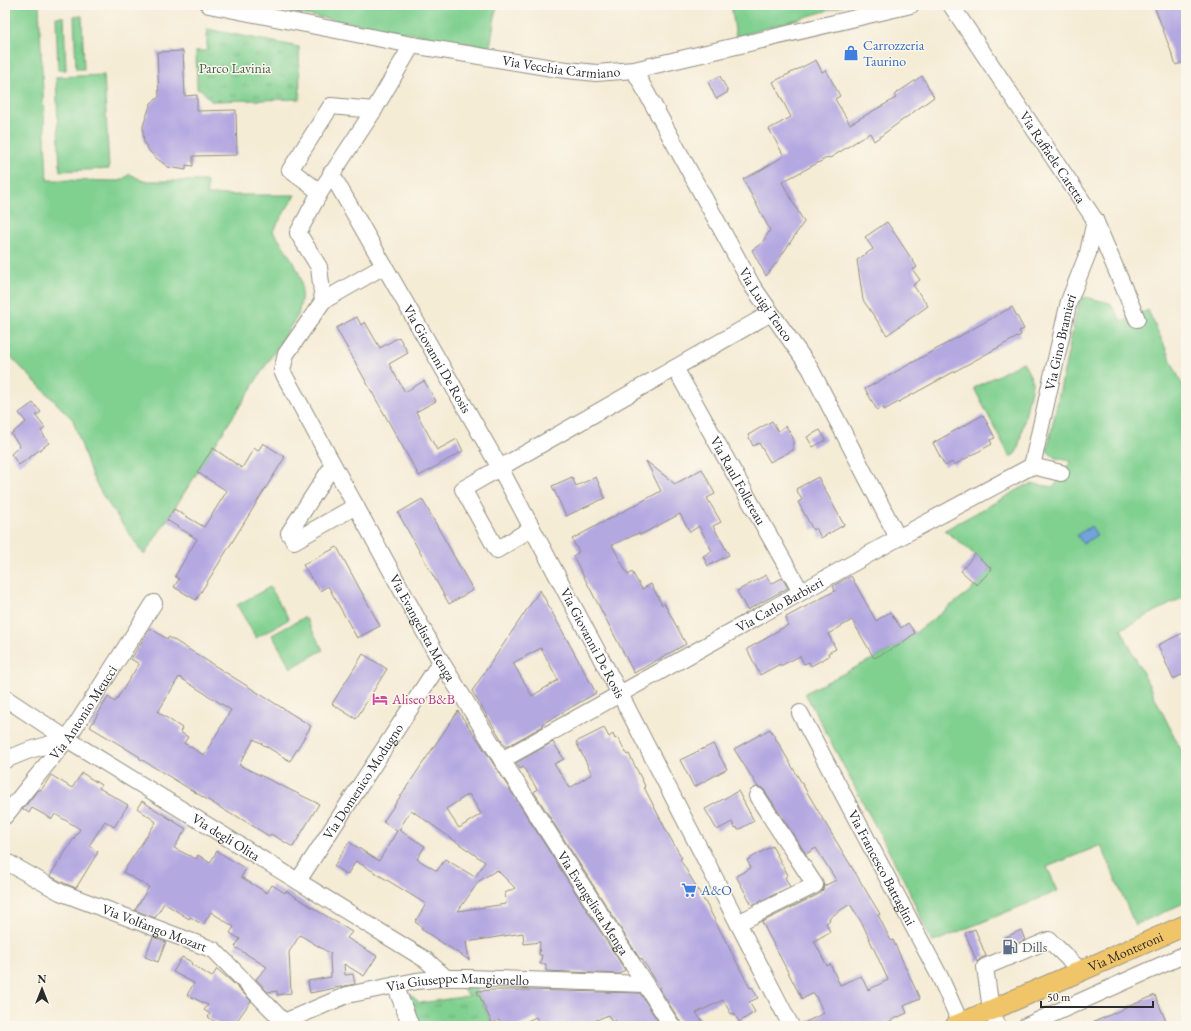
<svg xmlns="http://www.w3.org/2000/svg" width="1191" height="1031" font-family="'EB Garamond',serif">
<defs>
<pattern id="park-tufts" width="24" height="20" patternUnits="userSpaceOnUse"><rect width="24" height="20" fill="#80d090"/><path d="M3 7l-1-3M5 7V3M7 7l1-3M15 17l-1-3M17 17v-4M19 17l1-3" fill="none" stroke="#69a976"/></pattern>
<pattern id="water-ripples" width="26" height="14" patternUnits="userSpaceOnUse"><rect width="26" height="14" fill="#72a3dd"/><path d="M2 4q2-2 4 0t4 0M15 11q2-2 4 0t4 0" fill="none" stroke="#5e85b3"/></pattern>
</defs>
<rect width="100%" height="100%" fill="#fbf7ec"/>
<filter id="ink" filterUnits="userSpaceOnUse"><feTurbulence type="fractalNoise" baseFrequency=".025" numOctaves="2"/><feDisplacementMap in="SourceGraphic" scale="8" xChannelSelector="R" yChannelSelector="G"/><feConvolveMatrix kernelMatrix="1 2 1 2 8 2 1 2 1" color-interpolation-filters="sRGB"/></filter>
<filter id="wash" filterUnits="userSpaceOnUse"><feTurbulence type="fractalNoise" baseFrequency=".012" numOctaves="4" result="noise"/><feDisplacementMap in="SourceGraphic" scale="16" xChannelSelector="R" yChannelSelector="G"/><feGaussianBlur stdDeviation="0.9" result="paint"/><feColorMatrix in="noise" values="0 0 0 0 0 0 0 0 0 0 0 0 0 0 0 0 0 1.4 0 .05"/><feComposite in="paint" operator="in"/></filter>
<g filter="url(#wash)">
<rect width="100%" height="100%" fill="#f5ecd6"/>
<!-- green -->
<g fill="#80d090" stroke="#567e5e">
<path d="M5 5H39L47 180 120 181 130 174 143 181H207V195H295L273 231C281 243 299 267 301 280 303 291 301 304 298 315L165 523 144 555 103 496 92 476 73 420 5 351Z"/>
<path d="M249 5H497L490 47Z"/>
<path d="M731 5H843V6L736 37Z"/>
<path d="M74 16H82L84 69H76Z"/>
<path d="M56 17H64L66 70H58Z"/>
<path d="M104 75 109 169 60 171 56 77Z"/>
<path d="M1085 297 1110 303 1122 322 1148 310 1186 393V596L1121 629 1186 760V902L1135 925 1101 845 1047 867 1058 891 936 941 932 942 905 882 805 693 898 646 970 591 992 569 945 530 1025 486 1034 484 1054 487 1071 461 1055 458 1047 451 1079 301Z"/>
<path d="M1023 362 1032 379V385L1018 449 1015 454 1010 457 974 388Z"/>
<path d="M270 587 289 619 256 638 237 605Z"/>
<path d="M305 617 323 650 291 668 272 635Z"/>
</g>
<!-- park -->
<g fill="url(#park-tufts)" stroke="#567e5e">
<path d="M207 29 299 47 300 99 211 101 201 89H197L196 51H207Z"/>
<path d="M475 987 493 1026H419L406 996V993L410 994 420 1003 469 996 462 988Z"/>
</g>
<!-- water -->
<path fill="url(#water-ripples)" stroke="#4e6784" d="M1091 526 1097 535 1083 544 1077 535Z"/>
<g id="blocks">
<!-- building -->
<g fill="#b4a8e1" fill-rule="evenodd">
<path d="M1163 5H1186V61L1176 65 1155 8Z"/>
<path d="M183 51 185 96 197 95V111L236 110 237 155 193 156V166L186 165V170L168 167 155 157 149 151 144 142 143 134V126L151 103 159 97 157 52Z"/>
<path d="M816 60 822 72 826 70 840 96 835 99 850 124 896 98 894 95 922 76 934 97 874 141 870 133 830 158 829 157 782 182 804 222 777 262 766 276 752 250 762 243 770 230 743 179 761 170 784 156 769 129 791 117 773 82Z"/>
<path d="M720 76 728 92 716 99 708 82Z"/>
<path d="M887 222 917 267 913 270 920 280 913 285 928 306 887 335 863 300 857 260 873 249 865 237Z"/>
<path d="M1012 307 1024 329 1019 331 1021 335 884 410 883 407 877 410 865 389Z"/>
<path d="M357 317 361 325 365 322 380 348 399 337 408 353 389 364 405 392 424 381 436 401 416 412 437 450 457 439 463 451 419 476 336 328Z"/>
<path d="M33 403 41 412 36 416 45 428 41 431 49 443 19 465 11 454 20 446 11 434 26 422 19 413Z"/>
<path d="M983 415 995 438 990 440 992 444 954 465 952 462 945 466 933 443Z"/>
<path d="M772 421 778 431 786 426 793 438V450L770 462 759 443 753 446 748 435Z"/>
<path d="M820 430 826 440 813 447 807 437Z"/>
<path d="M263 443 285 457 196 600 174 587 179 579 175 576 197 539 167 520 174 509 204 527 227 491 197 472 213 448 242 468 254 448 258 451Z"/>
<path d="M646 461 675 484 702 469 715 494 707 498 721 522 713 526 729 555 708 566 703 556 712 551 699 526 690 532 680 514 640 535 639 533 612 545 628 575 632 572 642 589 651 584 662 605 664 603 686 644 634 673 573 556 579 552 572 539 661 491Z"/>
<path d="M572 477 576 486 596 477 605 498 566 516 552 486Z"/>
<path d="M818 477 844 525 821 538 816 528 813 530 798 502 802 500 796 489Z"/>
<path d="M422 499 473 590 449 604 398 513Z"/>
<path d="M337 547 380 626 357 638 328 586 320 591 303 565Z"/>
<path d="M975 554 992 569 977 585 961 571Z"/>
<path d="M766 575 771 584 782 578 788 588 747 610 737 591Z"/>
<path d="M851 576 876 621 890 612 901 628 908 623 915 633 898 646 874 658 852 620 828 634 836 649 828 653 829 656 811 666 809 662 804 664 800 656 780 666V664L760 675 747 649 765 639V638L788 625 786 617 835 591 833 586Z"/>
<path d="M540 590 596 693 542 724 543 726 506 747 472 691ZM541 648 558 680 532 696 513 663Z"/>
<path d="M150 628 167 639 169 637 311 726 290 761 254 739 239 765 319 804 293 847 271 834 269 836 235 815 234 816 139 758 140 757 117 743 90 727 108 697 115 702 139 664 131 659ZM179 677 231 710 204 755 184 743 188 737 180 732 182 728 158 712Z"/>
<path d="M1183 633 1186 640V673L1173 679 1158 645Z"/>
<path d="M363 654 387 669 356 719 332 704Z"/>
<path d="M458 711 480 743 625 970 619 974 546 971V964H540L542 955H539L540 942 524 944 523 933 466 942 469 960 421 929 422 927 415 922 426 904 356 861 347 875 334 866 349 842 379 861 397 831 383 822ZM469 794 481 814 459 828 446 809ZM411 810 485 862 475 877 445 859 437 871 417 859 425 846 399 830ZM497 870 515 888 505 893 506 904 458 911 479 881Z"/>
<path d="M604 728 609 737 613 734 615 739 618 737 627 755 629 754 645 786 644 787 668 834 682 858 680 859 708 907 750 988 752 987 758 998 749 1002 755 1012 739 1022 734 1013 731 1014 723 1000 696 1013 706 1026H681L680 1021 659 988H661L641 958 640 959 534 792 537 789 523 767 520 769 516 763 553 742 564 759 554 764 570 788 592 774 576 742Z"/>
<path d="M770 729 824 821 880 914 878 915 891 941 893 940 920 999 904 1006 907 1013 879 1026H800V1025L824 1013 814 993 802 999 762 922 819 894 823 890 824 886 836 880 816 848 806 854 765 791 762 788 758 787 734 749ZM850 904 863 925 888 980 868 990 861 976 840 985 830 964 827 966 814 941 830 932 826 923 830 920 829 918Z"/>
<path d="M713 744 727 769 694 787 680 760Z"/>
<path d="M82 773 101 785 99 788 128 805 114 827 105 821 89 846 98 852 76 888 64 883 50 876 80 829 55 814 52 819 32 808 29 813 23 809 37 791 42 789 51 775 72 788Z"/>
<path d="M738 791 754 821 738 830 737 827 735 828 732 822 717 830 705 809Z"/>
<path d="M142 801 186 829 174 848 196 859 198 855 210 863 217 851 246 869 241 877 267 893 272 885 285 893 286 891 352 932 347 938 377 956 364 976 344 964 345 975 353 974 355 984 310 993 308 981 331 977 330 956 331 954 300 935 289 952 291 993 277 995V991L268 992 256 979 267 967 235 947 240 939 230 933 234 927 211 912 203 925 190 917 189 919 164 903 155 918 135 910 149 887 123 872 156 822 137 808Z"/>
<path d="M772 846 788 875 785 877 790 887 752 905 736 876 751 868 747 860Z"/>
<path d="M975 929 986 956 981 958 977 962 965 933Z"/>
<path d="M1021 930 1025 940 1008 947 1004 938Z"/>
<path d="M153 937 166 942 158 962 145 957Z"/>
<path d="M182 957 192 962 191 964 212 977 217 969 232 982 251 1001 233 1026H221L208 1017 210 1014 204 1010 208 1005 187 995 194 983 173 972Z"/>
<path d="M494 990H527L640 993 661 1026H618L615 1020 612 1022 608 1015 583 1026H540L536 1017 516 1026H501L499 1020 492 1023 477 991Z"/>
<path d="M1155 995 1168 1026H1085Z"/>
</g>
</g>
</g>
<g filter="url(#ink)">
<use href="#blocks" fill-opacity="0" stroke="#908c80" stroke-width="1"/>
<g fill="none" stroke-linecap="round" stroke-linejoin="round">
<!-- minor casing -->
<g stroke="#908c80" stroke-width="18">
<g id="minor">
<path id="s1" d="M209 5 412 45 558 69 596 73 634 70 911 5"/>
<path id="s2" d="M951 5 1095 220 1137 319"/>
<path id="s3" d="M634 70 753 287 810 368 898 538"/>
<path id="s4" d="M331 173 500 468 620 694 791 1026"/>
<path d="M320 192 290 170 331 106 374 110"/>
<path id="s5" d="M384 266 323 301 286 354 282 371 437 655 502 760 672 1026"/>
<path d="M323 301 319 267 298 233 320 192 374 110 412 45"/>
<path id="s6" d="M675 368 801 592"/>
<path d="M333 465 289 533 294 541 356 506"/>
<path id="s7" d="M1032 466 1069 301 1088 253 1095 220"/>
<path d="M532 528 497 550 463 489 771 313"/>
<path id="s8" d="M5 698 67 739 426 960 446 978"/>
<path id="s9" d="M800 713 940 977 961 1024"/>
<path d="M5 760 27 751 67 739"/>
<path id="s10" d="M502 760 898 538 1032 466 1061 473"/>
<path id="s11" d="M5 816 67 739 154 603"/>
<path id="s12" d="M5 861 60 892 214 950 284 1022"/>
<path id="s13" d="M298 881 441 661"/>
<path d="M738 923 815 885 757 796"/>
<path d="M395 985 411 1026"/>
<path id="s14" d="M279 1026 284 1022 347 995 416 981 446 978H467L645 984"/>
<path d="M998 1026 991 1010 985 967 1049 940 1081 971"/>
<path d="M1026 1026 1186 954"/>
</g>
</g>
<!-- major casing -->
<g stroke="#908c80" stroke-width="22">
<g id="major">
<path id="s15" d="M955 1026 1186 925"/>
</g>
</g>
<!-- minor -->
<use href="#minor" stroke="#fff" stroke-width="16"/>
<!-- major -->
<use href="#major" stroke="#f0c469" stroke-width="20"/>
</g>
</g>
<!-- icons -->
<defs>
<g id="shop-bare" transform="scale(1.2)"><path d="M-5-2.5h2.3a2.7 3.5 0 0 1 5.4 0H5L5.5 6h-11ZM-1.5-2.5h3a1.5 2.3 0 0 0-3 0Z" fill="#3f7fe0" stroke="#fbf7ec" stroke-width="2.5" paint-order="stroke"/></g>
<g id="hotel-bare" transform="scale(1.2)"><path d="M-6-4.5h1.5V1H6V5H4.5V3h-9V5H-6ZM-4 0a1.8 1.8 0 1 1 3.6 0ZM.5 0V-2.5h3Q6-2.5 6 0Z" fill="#d1479c" stroke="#fbf7ec" stroke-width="2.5" paint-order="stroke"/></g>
<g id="supermarket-bare" transform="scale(1.2)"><path d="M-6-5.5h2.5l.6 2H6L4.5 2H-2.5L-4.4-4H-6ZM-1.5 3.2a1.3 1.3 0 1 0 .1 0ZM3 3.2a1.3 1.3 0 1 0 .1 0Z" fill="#3f7fe0" stroke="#fbf7ec" stroke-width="2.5" paint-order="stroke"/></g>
<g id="fuel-bare" transform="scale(1.2)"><path d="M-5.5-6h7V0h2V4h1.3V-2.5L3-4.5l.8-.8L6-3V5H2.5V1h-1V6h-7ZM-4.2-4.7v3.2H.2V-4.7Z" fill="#5c6f8a" stroke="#fbf7ec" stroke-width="2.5" paint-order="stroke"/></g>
</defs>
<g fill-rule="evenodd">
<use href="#shop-bare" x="851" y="53"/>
<use href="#hotel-bare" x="380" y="699"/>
<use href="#supermarket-bare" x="689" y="890"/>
<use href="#fuel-bare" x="1010" y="947"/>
</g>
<g text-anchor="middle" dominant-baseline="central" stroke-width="3" stroke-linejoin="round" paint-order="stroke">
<!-- shop labels -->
<g font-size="14" fill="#366cbe" stroke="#fbf7ec" text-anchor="start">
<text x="863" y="45">Carrozzeria<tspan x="863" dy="16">Taurino</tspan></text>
<text x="701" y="890">A&amp;O</text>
</g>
<!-- street labels -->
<g font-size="14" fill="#2b2b2b" stroke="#fbf7ec">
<text stroke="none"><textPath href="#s1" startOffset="358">Via Vecchia Carmiano</textPath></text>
<text stroke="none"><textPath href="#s2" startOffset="183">Via Raffaele Caretta</textPath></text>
<text stroke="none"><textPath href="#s3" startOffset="269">Via Luigi Tenco</textPath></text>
<text stroke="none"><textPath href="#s7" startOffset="127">Via Gino Bramieri</textPath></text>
<text stroke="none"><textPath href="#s4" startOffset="214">Via Giovanni De Rosis</textPath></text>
<text stroke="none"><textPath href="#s6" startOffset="129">Via Raul Follereau</textPath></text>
<text stroke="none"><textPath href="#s10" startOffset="318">Via Carlo Barbieri</textPath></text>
<text stroke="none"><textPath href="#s5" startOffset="445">Via Evangelista Menga</textPath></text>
<text stroke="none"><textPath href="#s4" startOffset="538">Via Giovanni De Rosis</textPath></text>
<text stroke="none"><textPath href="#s11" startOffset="130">Via Antonio Meucci</textPath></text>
<text stroke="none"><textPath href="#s13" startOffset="119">Via Domenico Modugno</textPath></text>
<text stroke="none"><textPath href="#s8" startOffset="261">Via degli Olita</textPath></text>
<text stroke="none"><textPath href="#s9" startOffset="175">Via Francesco Battaglini</textPath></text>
<text stroke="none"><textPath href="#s5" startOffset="769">Via Evangelista Menga</textPath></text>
<text stroke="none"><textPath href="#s12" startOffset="164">Via Volfango Mozart</textPath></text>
<text stroke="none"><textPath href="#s15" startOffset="186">Via Monteroni</textPath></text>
<text stroke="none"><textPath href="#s14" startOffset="187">Via Giuseppe Mangionello</textPath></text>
</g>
<!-- park labels -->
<g font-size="14" fill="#445d49" stroke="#fbf7ec">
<text x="235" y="68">Parco Lavinia</text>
</g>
<!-- hotel labels -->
<g font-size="14" fill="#b23c85" stroke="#fbf7ec" text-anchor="start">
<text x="392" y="699">Aliseo B&amp;B</text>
</g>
<!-- service labels -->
<g font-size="14" fill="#4e5e75" stroke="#fbf7ec" text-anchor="start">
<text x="1022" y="947">Dills</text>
</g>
</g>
<!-- margin -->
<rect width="1191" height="1031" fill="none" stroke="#fbf7ec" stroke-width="20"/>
<!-- north arrow -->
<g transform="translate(42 989)" stroke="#fbf7ec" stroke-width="3" paint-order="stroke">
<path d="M0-3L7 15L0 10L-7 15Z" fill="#2b2b2b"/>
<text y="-6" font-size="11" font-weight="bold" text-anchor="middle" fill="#2b2b2b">N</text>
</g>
<!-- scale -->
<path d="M1041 1001v6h112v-6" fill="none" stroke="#2b2b2b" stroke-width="2"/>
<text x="1047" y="1001" font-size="12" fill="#2b2b2b" stroke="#fbf7ec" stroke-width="3" paint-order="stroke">50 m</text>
</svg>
